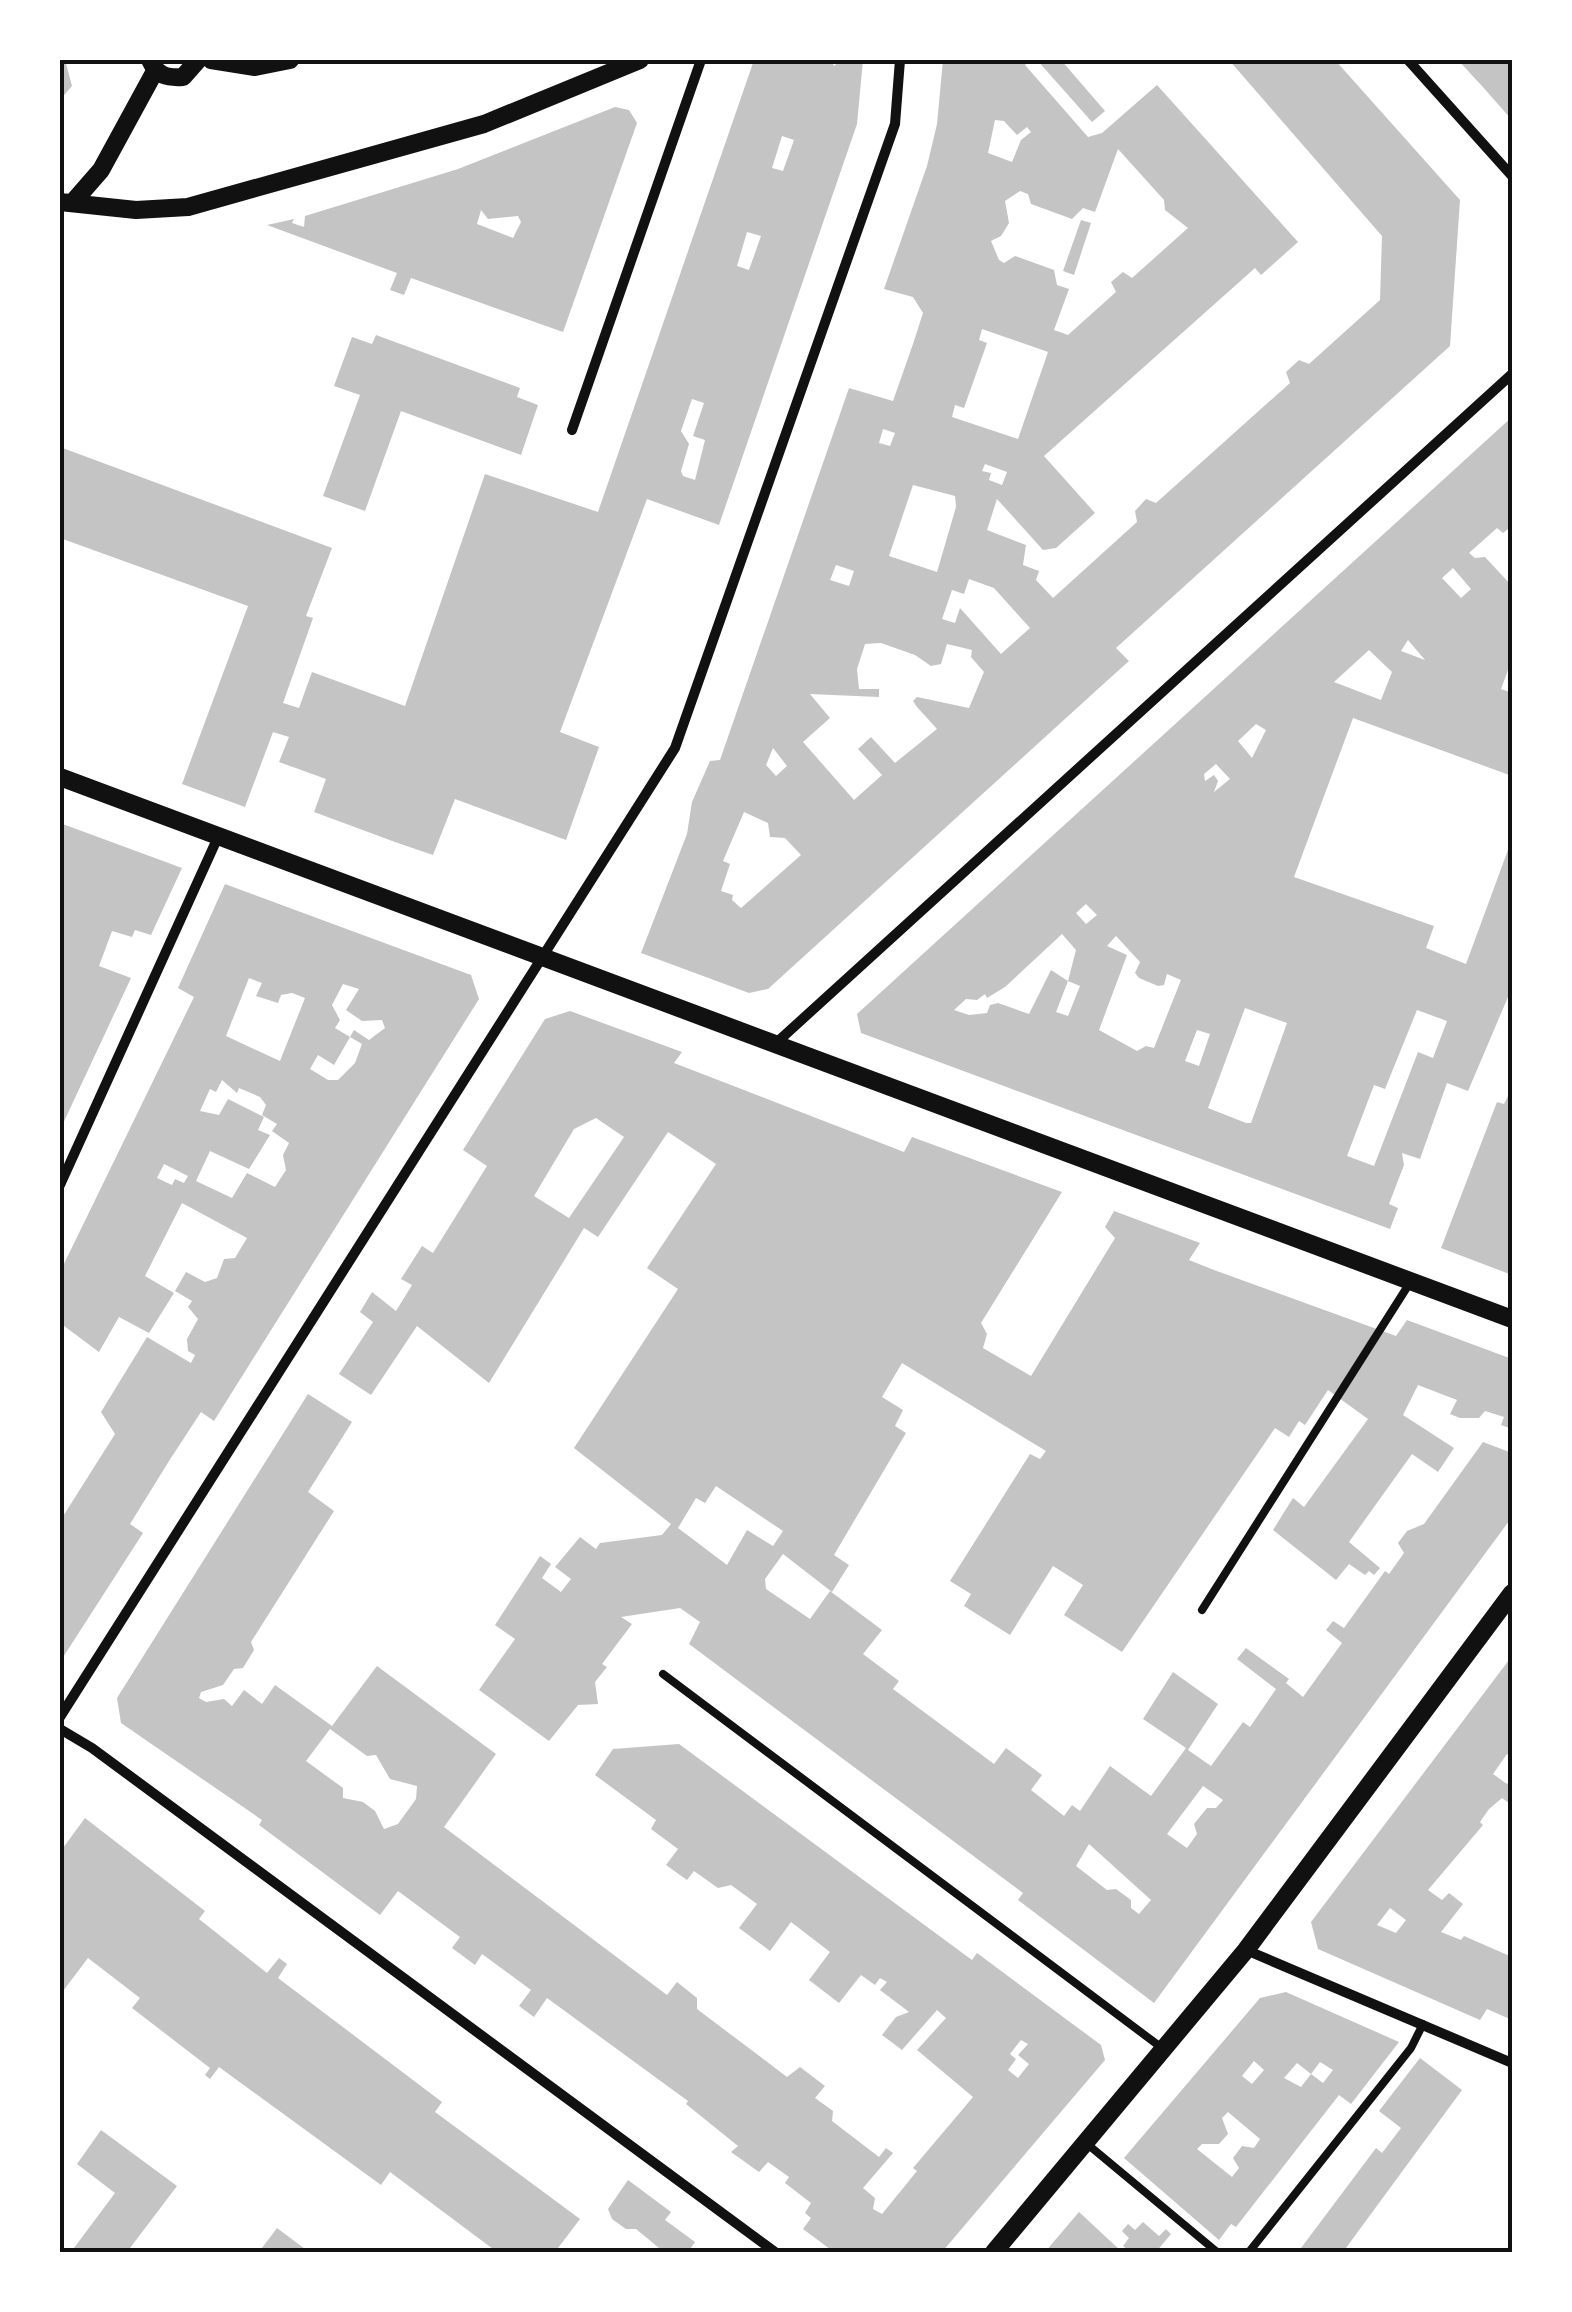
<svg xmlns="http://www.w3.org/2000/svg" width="1572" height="2312" font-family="'IBM Plex Sans',sans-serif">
<rect width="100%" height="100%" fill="#fff"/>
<!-- building -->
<g fill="#c4c4c4" fill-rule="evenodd">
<path d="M60 60H65L72 86 60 100Z"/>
<path d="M754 60H831L834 66 841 60H863L857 124 719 525 647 499 560 732 599 747 566 840 455 799 433 855 395 842 314 812 326 779 279 762 289 737 273 732 245 807 182 784 248 606 60 538V447L332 548 306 616 313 618 283 703 299 708 312 672 405 706 485 474 598 512ZM782 136 794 140 783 171 772 168ZM747 232 761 236 749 270 737 266ZM692 399 704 403 693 436 705 440 695 480 683 476 681 471 689 444 681 431Z"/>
<path d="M943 60H1030L1025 65 1088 137 1102 133 1157 85 1298 242 1261 275 1255 268 1044 456 1095 513 1056 548 1043 550 997 499 987 530 1026 545 1023 565 1039 571 1036 580 1053 598 1137 522 1135 511 1146 499 1156 503 1290 383 1286 372 1299 360 1309 364 1380 300 1382 236 1229 60H1335L1460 200 1450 346 1116 648 1129 661 1099 688 768 989 749 993 641 953 687 834 692 802 710 761 720 760 849 388 893 401 913 344 923 313 913 297 884 289 927 166 937 124ZM995 120 1004 121 1017 135 1027 127 1031 132 1021 140 1012 162 988 153ZM1118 149 1164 200 1165 210 1188 228 1132 278 1123 272 1111 282 1116 292 1068 335 1054 330 1069 289 1057 285 1054 270 1015 256 1004 263 999 260 991 241 1001 236 1009 223 1005 201 1020 191 1028 194 1031 204 1072 219 1083 208 1095 212ZM982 329 1048 352 1018 439 952 417 955 405 964 408 987 343 979 340ZM883 429 895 433 890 446 879 443ZM985 464 1007 472 1002 485 989 480 991 473 982 471ZM913 485 955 496 956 507 937 572 889 556ZM836 565 854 571 849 586 830 580ZM969 579 994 588 1030 628 1001 654 960 608 955 623 942 619 952 590 964 594ZM881 643 915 655 931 666 941 664 947 644 972 650 971 657 984 672 969 708 917 697 913 701 917 707 937 729 895 763 871 737 858 749 882 775 854 800 803 742 830 718 810 694 879 697V689H859L857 669 865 644ZM773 748 787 766 776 776 766 765ZM744 812 768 823 770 837 785 838 801 855 741 908 732 900 733 895 721 891 730 864 723 861Z"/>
<path d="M1037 60H1061L1105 111 1092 122Z"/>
<path d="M1458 60H1512V120L1482 86Z"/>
<path d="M615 107 629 110 637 123 563 332 411 278 404 295 390 290 397 273 267 225 294 219 292 223 304 227 305 216 458 169ZM481 210 488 219 518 216 521 222 513 238 477 224Z"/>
<path d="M1081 220 1091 223 1074 275 1063 271Z"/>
<path d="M376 335 520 388 517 397 538 405 521 455 401 411 365 511 323 496 360 395 334 386 352 337 372 344Z"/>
<path d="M1512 417V526L1503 533 1497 528 1469 553 1475 558 1485 557 1512 586V659L1501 689 1512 693V776L1353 718 1294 877 1434 926 1426 948 1466 964 1512 839V999L1508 997 1468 1091 1447 1083 1420 1159 1402 1153 1404 1165 1389 1204 1398 1208 1390 1229 861 1033 857 1014ZM1453 568 1471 589 1461 598 1442 578ZM1408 640 1425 660 1401 651ZM1369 650 1392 672 1381 700 1334 682ZM1256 724 1266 730 1252 758 1238 741ZM1216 764 1230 779 1214 792 1218 781 1214 775 1205 781 1204 774ZM1086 904 1097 915 1086 924 1076 913ZM1062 934 1076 950 1068 981 1080 986 1068 1016 1056 1012 1068 981 1051 970 1029 1014 998 1003 990 1005 987 1013 969 1015 954 1010 966 999 977 1000 985 994 987 998 1005 987ZM1116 936 1140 962 1135 973 1139 978 1158 986 1164 985 1167 974 1181 980 1154 1048 1146 1046 1137 1051 1099 1030 1127 955 1107 946ZM1245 1008 1287 1023 1251 1123H1246L1208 1108ZM1417 1010 1447 1021 1433 1058 1418 1052 1374 1166 1347 1156 1374 1085 1385 1089ZM1197 1030 1210 1034 1199 1066 1185 1061Z"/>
<path d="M60 823 182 868 151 935 135 930 132 937 112 931 99 966 131 978 60 1130Z"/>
<path d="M225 884 471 975 479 999 214 1421 201 1412 169 1461 130 1524 143 1533 60 1662V1521L115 1434 101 1412 147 1337 191 1363 195 1355 188 1351 187 1339 198 1319 188 1307 192 1301 175 1291 186 1272 205 1282 217 1278 224 1259 235 1258 247 1238 182 1203 145 1276 174 1293 149 1333 119 1317 99 1352 60 1323V1272L194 997 178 988ZM249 978 262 983 256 996 278 1003 281 995 292 993 305 998 280 1061 226 1036ZM343 984 359 989 346 1010 362 1021 382 1020 385 1028 369 1040 354 1030 350 1037 362 1044 355 1063 338 1080H328L310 1069 318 1055 334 1065 350 1037 335 1028 340 1020 332 1005ZM222 1080 237 1093 239 1088 260 1097 266 1105 262 1115 277 1124 272 1131 289 1143 283 1155 286 1170 275 1187 247 1173 232 1198 196 1181 210 1151 249 1169 270 1135 258 1130 264 1117 228 1099 219 1115 200 1111 210 1089 216 1092ZM164 1164 188 1176 184 1183 175 1179 172 1185 157 1178Z"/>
<path d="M570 1011 682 1052 674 1063 904 1152 912 1137 1062 1192 981 1323 987 1334 983 1348 1031 1376 1115 1238 1105 1227 1114 1211 1200 1243 1189 1260 1214 1270 1396 1336 1407 1320 1512 1359V1429L1501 1425 1504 1417 1485 1411 1479 1418H1460L1450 1414 1457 1400 1418 1385 1403 1415 1454 1448 1438 1472 1412 1454 1349 1542 1380 1568 1374 1575 1369 1571 1365 1575 1349 1564 1336 1580 1273 1530 1293 1498 1304 1507 1368 1419 1328 1390 1305 1425 1299 1421 1289 1437 1275 1428 1122 1652 1064 1615 1083 1585 1053 1566 1010 1635 964 1606 971 1594 950 1581 1030 1454 1040 1459 1046 1451 902 1363 882 1397 903 1410 895 1426 906 1433 834 1555 849 1565 832 1592 783 1554 765 1579 766 1589 810 1619 830 1591 882 1630 863 1654 899 1681 893 1689 994 1764 1006 1748 1042 1775 1031 1790 1064 1816 1072 1805 1080 1811 1110 1766 1151 1796 1186 1748 1143 1719 1173 1672 1218 1704 1188 1750 1211 1766 1243 1722 1250 1727 1276 1689 1237 1659 1246 1648 1289 1679 1286 1683 1303 1697 1342 1643 1326 1630 1333 1621 1344 1628 1385 1571 1389 1574 1404 1553 1398 1543 1407 1531 1424 1524 1483 1442 1512 1453V1517L1154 2003 1018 1900 1023 1893 689 1644 700 1622 680 1608 621 1617 632 1624 602 1664 607 1667 595 1682 598 1704 578 1705 549 1741 479 1690 515 1639 495 1625 540 1556 551 1564 542 1578 561 1592 571 1579 555 1567 580 1537 596 1549 600 1543 662 1535 671 1524 574 1448 678 1289 647 1268 716 1164 668 1132 598 1237 584 1228 489 1383 417 1326 371 1395 339 1374 373 1322 360 1312 372 1292 396 1311 412 1285 401 1279 422 1246 433 1253 487 1166 463 1150 545 1019ZM596 1118 624 1137 569 1218 534 1196 574 1129ZM716 1486 783 1531 773 1546 747 1530 727 1565 678 1528 696 1498 705 1503ZM1203 1786 1223 1800 1216 1808H1207L1194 1824 1197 1834 1187 1848 1167 1834ZM1089 1844 1151 1900 1139 1914 1131 1908V1900L1116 1889 1107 1890 1076 1866Z"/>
<path d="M1512 1088 1509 1213 1512 1275 1441 1248 1497 1102 1504 1104Z"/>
<path d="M308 1394 352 1422 308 1492 334 1511 251 1642 254 1650 243 1668 234 1669 223 1685 201 1692 199 1698 206 1702 224 1699 232 1706 244 1690 262 1704 275 1685 332 1726 377 1666 496 1754 444 1827 667 1995 677 1982 697 1998V2009L787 2077 800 2067 825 2086 815 2098 833 2111 832 2121 879 2157 886 2148 893 2153 863 2188 875 2198 873 2209 882 2214 917 2171 913 2168 973 2097 917 2050 946 2018 937 2010 902 2050 882 2035 896 2017 909 2012 880 1990 887 1982 880 1978 875 1985 861 1975 839 2003 809 1980 830 1952 791 1922 770 1951 739 1928 757 1904 731 1885 718 1888 694 1871 687 1880 666 1865 678 1849 651 1829 656 1820 595 1775 613 1749 679 1744 972 1960 977 1953 1024 1988 1101 2045 1105 2060 942 2252H834L803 2229 811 2218 805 2213 811 2203 785 2183 789 2177 768 2162 759 2172 731 2152 738 2146 686 2104 688 2101 547 1998 534 2017 519 2006 531 1990 482 1954 475 1965 452 1948 460 1937 398 1891 380 1915 259 1825 262 1820 121 1723 117 1698ZM330 1729 367 1756 376 1755 390 1779 417 1786 416 1799 398 1824 384 1829 375 1811 363 1802 343 1798V1788L306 1761ZM1021 2040 1028 2044 1018 2055 1029 2064 1018 2078 1008 2070 1016 2059 1010 2054Z"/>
<path d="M1512 1656V1758L1507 1754 1493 1774 1507 1784 1512 1778V1805L1502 1798 1489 1809 1480 1822 1483 1825 1428 1890 1442 1900 1449 1893 1463 1904 1441 1932 1461 1940 1464 1936 1512 1957V2020L1487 2009 1480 2020 1318 1949 1311 1922ZM1390 1908 1406 1920 1396 1933 1377 1925Z"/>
<path d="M85 1818 205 1911 199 1919 267 1973 279 1958 287 1964 278 1978 442 2102 435 2112 580 2219 555 2252H497L390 2172 381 2185 219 2067 210 2079 205 2075 210 2068 132 2008 140 1998 88 1958 60 1995V1852Z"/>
<path d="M1286 1992 1399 2042 1351 2104 1339 2095 1236 2227 1231 2224 1219 2240 1124 2158 1260 1998ZM1254 2061 1264 2070 1252 2084 1242 2076ZM1320 2062 1333 2070 1323 2083 1311 2074ZM1297 2063 1311 2074 1301 2087 1284 2078ZM1228 2112 1260 2139 1254 2148 1242 2146 1233 2158 1239 2168 1232 2177 1197 2149 1202 2144H1219L1228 2134 1222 2118Z"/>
<path d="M1420 2058 1462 2090 1343 2252H1298L1376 2148 1382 2153 1401 2128 1379 2111Z"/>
<path d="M101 2130 177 2186 127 2252H71L115 2193 77 2164Z"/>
<path d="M628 2180 671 2212 665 2220 695 2242 688 2252H664L636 2229H626L612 2219 608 2209Z"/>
<path d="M1079 2212 1122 2252H1045Z"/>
<path d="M1143 2222 1159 2236 1166 2229 1171 2234 1156 2252H1130L1123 2246 1129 2238 1122 2231 1128 2224 1135 2230Z"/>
<path d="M277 2228 309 2252H259Z"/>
</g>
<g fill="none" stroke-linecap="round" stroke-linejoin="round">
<!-- service -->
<g stroke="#111" stroke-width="8">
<path d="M1202 1610 1411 1281"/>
<path d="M663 1674 1162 2048"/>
<path d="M1086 2143 1217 2252"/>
<path d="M1249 2252 1411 2048 1423 2024"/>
</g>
<!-- minor -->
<g stroke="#111" stroke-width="10">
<path d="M1408 60 1512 176"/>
<path d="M572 430 701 60"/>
<path d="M775 1044 1512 374"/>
<path d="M60 1185 218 837"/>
<path d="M60 1717 675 748 895 124 900 60"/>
<path d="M60 1729 92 1748 775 2252"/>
<path d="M1246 1950 1512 2063"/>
</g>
<!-- tertiary -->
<g stroke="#111" stroke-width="18">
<path d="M150 60C157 76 167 78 183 77L198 60"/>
<path d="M211 60 255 67 290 60"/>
<path d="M74 201 101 170 155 71"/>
<path d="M60 202 136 210 188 207 484 124 640 60"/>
<path d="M60 777 1512 1319"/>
<path d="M994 2252 1246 1950 1512 1593"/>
</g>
</g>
<!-- border -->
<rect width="1572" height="2312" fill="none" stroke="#ffffff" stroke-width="125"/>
<rect x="62" y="62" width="1448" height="2188" fill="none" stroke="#111" stroke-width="4"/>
</svg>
